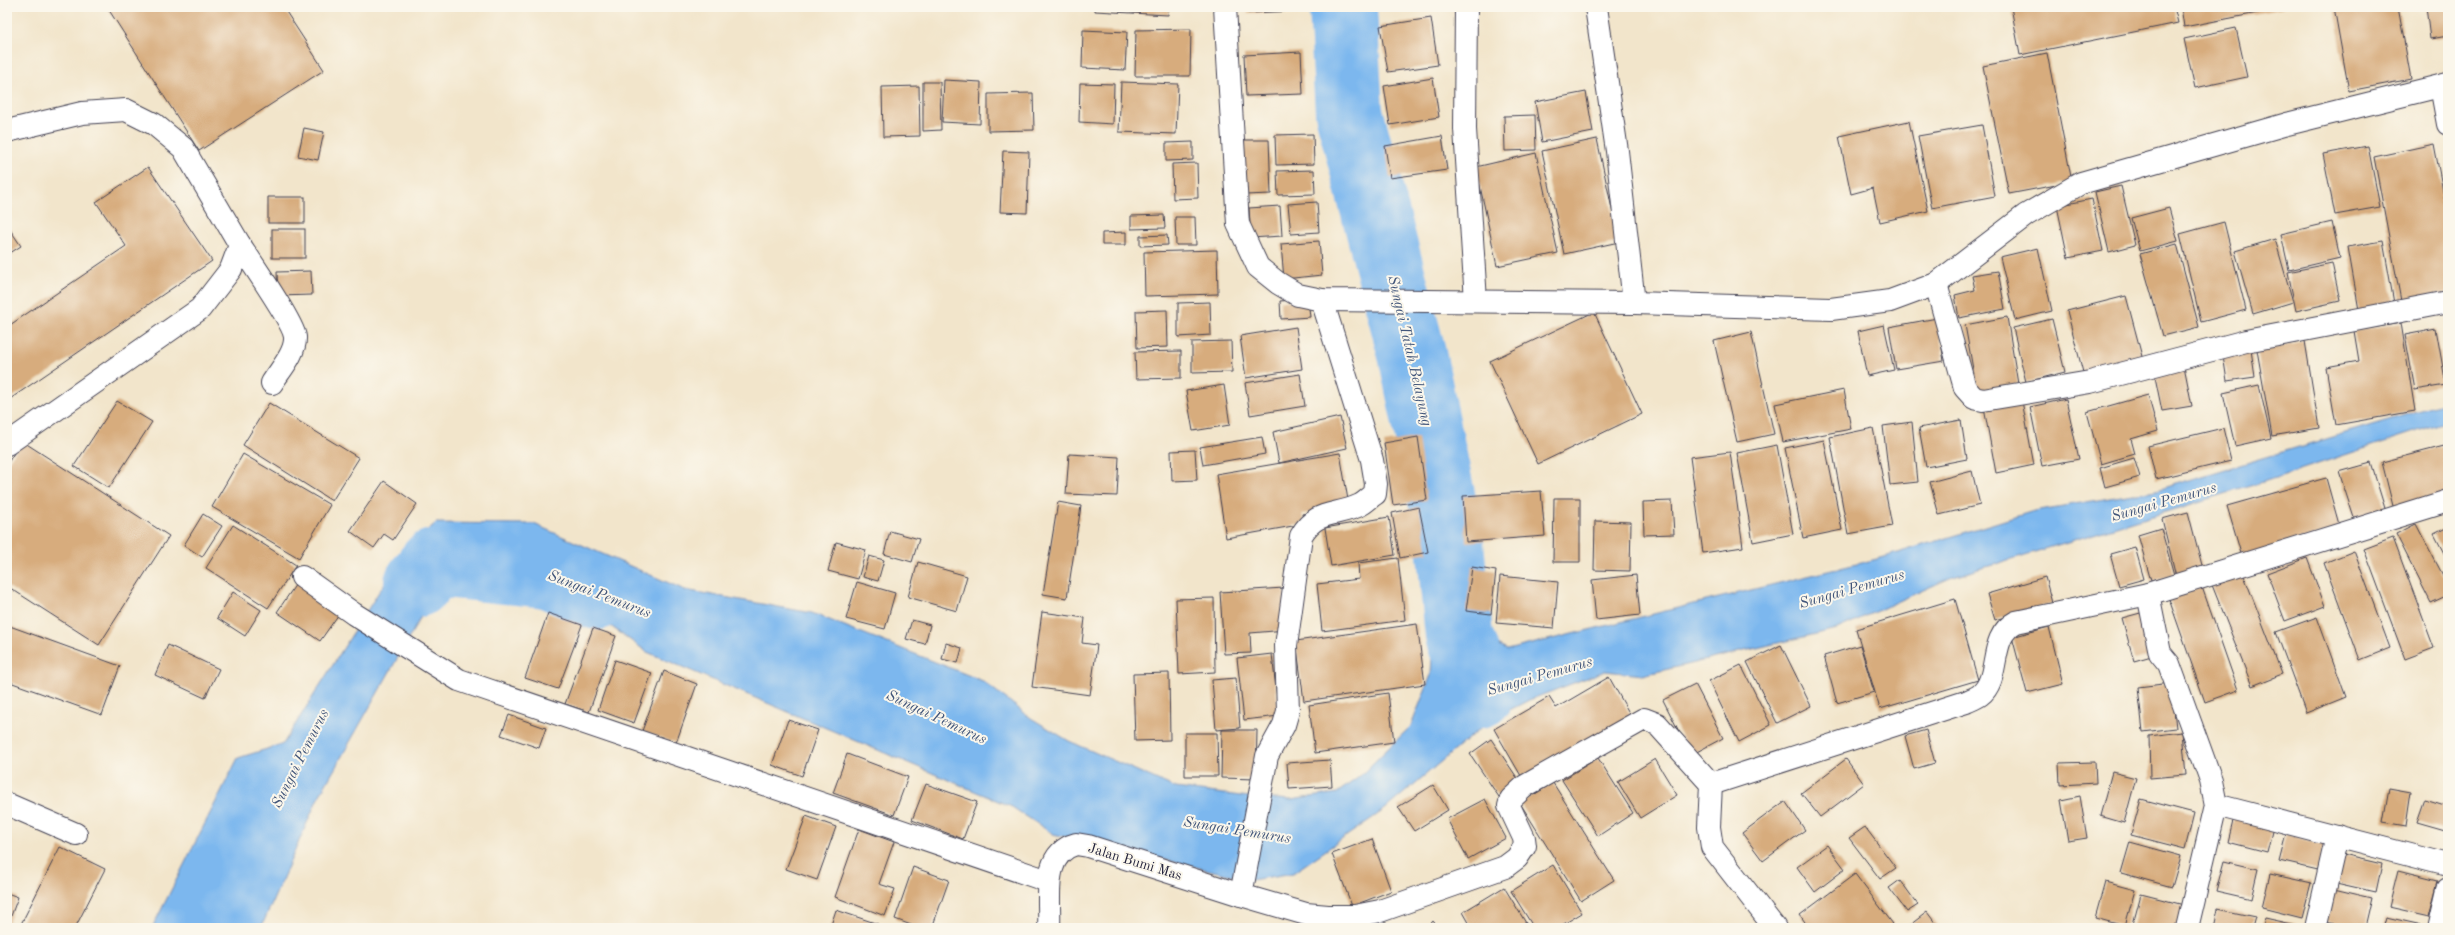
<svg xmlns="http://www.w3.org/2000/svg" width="2455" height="935" font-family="'Old Standard TT',serif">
<rect width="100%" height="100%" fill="#fbf7ec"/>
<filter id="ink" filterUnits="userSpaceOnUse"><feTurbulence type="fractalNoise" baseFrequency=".025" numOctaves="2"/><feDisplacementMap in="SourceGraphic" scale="8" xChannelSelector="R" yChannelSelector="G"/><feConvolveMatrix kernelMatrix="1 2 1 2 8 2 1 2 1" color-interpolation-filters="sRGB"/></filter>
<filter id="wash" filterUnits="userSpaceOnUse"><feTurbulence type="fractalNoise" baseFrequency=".012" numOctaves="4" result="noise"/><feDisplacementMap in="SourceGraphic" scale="16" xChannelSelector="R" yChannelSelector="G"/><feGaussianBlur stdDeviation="0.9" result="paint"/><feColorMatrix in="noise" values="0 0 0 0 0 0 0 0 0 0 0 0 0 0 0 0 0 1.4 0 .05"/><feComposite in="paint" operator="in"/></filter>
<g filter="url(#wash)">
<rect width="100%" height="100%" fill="#f2e5cb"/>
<!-- water -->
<path fill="#7cb7ee" stroke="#4f6c94" d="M2448 402V421L2260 483 1950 578 1837 629 1643 675 1605 671 1529 700 1490 720 1384 810 1293 873 1252 880 1053 834 1012 807 647 652 547 581 503 569 446 591 423 613 317 800 261 928H152L238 758 283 744 380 590 413 542 436 523 534 524 685 590 812 613 983 681 1031 718 1069 741 1176 788 1249 797 1291 800 1337 793 1359 777 1411 726 1431 675 1434 615 1507 650 1881 558 2034 511 2156 490Z"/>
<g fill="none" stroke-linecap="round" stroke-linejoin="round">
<!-- river -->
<g stroke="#7cb7ee" stroke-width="68">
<path d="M1343 7 1349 112 1412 354 1449 534 1459 636 1480 694"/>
<path d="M418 583 433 563 547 574 597 596"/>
</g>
</g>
<g id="blocks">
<!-- building -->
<g fill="#d7ac7d">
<path d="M107 7H283L324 70 199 151Z"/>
<path d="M1095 7H1169L1168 15 1095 11Z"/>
<path d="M1247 7H1299V11L1248 13Z"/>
<path d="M2011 7H2174L2178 23 2020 55Z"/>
<path d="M2181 7H2284V8L2184 27Z"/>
<path d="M2334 7H2398L2411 79 2349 91Z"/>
<path d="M2426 7H2448V36L2430 39Z"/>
<path d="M1431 18 1438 65 1388 72 1380 26Z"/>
<path d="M2236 28 2247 77 2195 88 2184 39Z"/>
<path d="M1191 29 1190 76H1135L1136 30Z"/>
<path d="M1083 30 1127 32 1125 70 1082 68Z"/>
<path d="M1301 52 1303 94 1246 96 1244 55Z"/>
<path d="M2047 53 2072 182 2009 194 1983 66Z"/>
<path d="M1433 78 1439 117 1390 125 1384 86Z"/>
<path d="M944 80 981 82 980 124 942 122Z"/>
<path d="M923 82H940L941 130 923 131Z"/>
<path d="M1121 82 1178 84 1176 134 1119 132Z"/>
<path d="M1080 83 1114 84 1113 124 1079 122Z"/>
<path d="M919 86 920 136 883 137 882 87Z"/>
<path d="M1586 92 1593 132 1542 142 1535 102Z"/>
<path d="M1033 93 1034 130 988 131V94Z"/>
<path d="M1535 115 1536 150 1505 151 1504 116Z"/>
<path d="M1909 121 1928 211 1880 222 1873 188 1851 194 1839 136Z"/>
<path d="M1982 125 1995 196 1932 208 1918 136Z"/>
<path d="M304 128 324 132 318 160 298 156Z"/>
<path d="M1313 134 1314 164 1276 165 1275 135Z"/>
<path d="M1442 136 1447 170 1390 178 1385 146Z"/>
<path d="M1597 139 1619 242 1564 254 1542 151Z"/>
<path d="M1243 140H1269L1271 194 1245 195Z"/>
<path d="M1193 142V160L1166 161V143Z"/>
<path d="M2434 144 2448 218V292L2401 301 2374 157Z"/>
<path d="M2368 146 2380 207 2335 215 2323 154Z"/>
<path d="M1003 151 1029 152 1027 213 1000 212Z"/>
<path d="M1536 153 1558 253 1497 266 1476 167Z"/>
<path d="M1197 163 1198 198 1173 199 1172 164Z"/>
<path d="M148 167 212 261 7 401V327L126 246 96 202Z"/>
<path d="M1314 170 1315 194 1278 195 1277 171Z"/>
<path d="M2121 186 2135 245 2109 252 2095 192Z"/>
<rect x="268" y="197" width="37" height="26"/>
<path d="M2092 199 2103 251 2068 258 2057 206Z"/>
<path d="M1317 202 1319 232 1291 234 1288 204Z"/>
<path d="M1280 206 1282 236 1251 238 1249 208Z"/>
<path d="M2169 208 2178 241 2140 251 2131 218Z"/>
<path d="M1164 215 1165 228 1131 229V216Z"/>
<path d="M1175 217H1195L1196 245H1176Z"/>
<path d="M2224 222 2246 310 2201 322 2180 234Z"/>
<path d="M2332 222 2340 258 2289 270 2281 234Z"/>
<path d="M7 225 21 246 7 255Z"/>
<rect x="272" y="229" width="33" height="29"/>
<path d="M1126 232V245H1102V233Z"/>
<path d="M1167 235 1168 245 1140 246V236Z"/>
<path d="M2275 239 2293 302 2253 314 2235 251Z"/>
<path d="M1319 241 1322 275 1284 279 1281 244Z"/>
<path d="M2383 241 2395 309 2360 316 2348 247Z"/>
<path d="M2177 244 2199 327 2163 336 2140 254Z"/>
<path d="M2038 248 2052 311 2015 320 2000 257Z"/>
<path d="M1217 250 1218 294 1145 296 1144 252Z"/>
<path d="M2332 263 2340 301 2296 311 2288 272Z"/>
<path d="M311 271 312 295 278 296 277 272Z"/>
<path d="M1998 271 2005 309 1959 318 1955 295 1975 290 1972 275Z"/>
<path d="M2126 296 2144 364 2085 380 2067 311Z"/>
<path d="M1308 299 1310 317 1281 319 1280 301Z"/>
<path d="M1210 302 1211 335 1178 337V303Z"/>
<path d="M1167 310 1168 347 1137 348 1136 311Z"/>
<path d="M1594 312 1642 414 1538 464 1490 361Z"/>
<path d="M2007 317 2018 384 1977 391 1965 325Z"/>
<path d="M1937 318 1944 361 1896 369 1889 327Z"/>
<path d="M2052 319 2065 372 2026 382 2013 328Z"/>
<path d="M2401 323 2415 411 2336 425 2326 367 2359 361 2354 331Z"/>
<path d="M1884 325 1894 370 1867 376 1858 331Z"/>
<path d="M1296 327 1302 369 1246 378 1240 336Z"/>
<path d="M2436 329 2446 385 2415 390 2405 335Z"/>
<path d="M1751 332 1774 434 1737 442 1714 341Z"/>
<path d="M1231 341 1232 372 1192 373V342Z"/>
<path d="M2305 341 2319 428 2272 436 2257 350Z"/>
<path d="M2251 350 2255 377 2227 381 2223 355Z"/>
<path d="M1181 351V378L1136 379 1135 352Z"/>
<path d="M2184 366 2192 406 2162 411 2154 372Z"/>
<path d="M1300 374 1305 406 1250 415 1245 383Z"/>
<path d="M1224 385 1230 425 1193 431 1186 391Z"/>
<path d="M2259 385 2271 438 2235 446 2223 393Z"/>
<path d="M1844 390 1851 429 1783 442 1775 404Z"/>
<path d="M2148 395 2158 431 2131 439 2135 454 2101 464 2087 412Z"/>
<path d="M2066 399 2079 459 2042 466 2030 407Z"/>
<path d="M117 401 152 422 109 488 74 466Z"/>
<path d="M2022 401 2034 465 1996 473 1984 408Z"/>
<path d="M269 403 359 458 332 501 243 445Z"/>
<path d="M1340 417 1347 448 1279 463 1273 432Z"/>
<path d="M1961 420 1967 459 1926 467 1919 428Z"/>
<path d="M1912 422 1918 482 1890 485 1883 426Z"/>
<path d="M1873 428 1892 526 1848 534 1830 437Z"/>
<path d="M2223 428 2231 461 2156 479 2148 446Z"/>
<path d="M1262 437 1265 454 1203 465 1200 447Z"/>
<path d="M1418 437 1427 500 1393 505 1384 443Z"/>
<path d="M1824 440 1842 530 1803 538 1785 448Z"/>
<path d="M22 441 169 536 99 645 7 586V464Z"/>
<path d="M1777 445 1793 534 1753 542 1737 453Z"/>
<path d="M2448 445V496L2394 510 2382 462Z"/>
<path d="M1195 450 1197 480 1172 481 1171 451Z"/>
<path d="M1730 452 1743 547 1703 553 1690 457Z"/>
<path d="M1340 453 1349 506 1302 514 1304 524 1226 538 1216 474Z"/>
<path d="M243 454 330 505 299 558 212 507Z"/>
<path d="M1069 454 1119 457 1117 496 1066 494Z"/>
<path d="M2134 458 2140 477 2105 487 2100 468Z"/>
<path d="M2371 463 2387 515 2356 524 2339 472Z"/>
<path d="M1972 471 1980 505 1939 515 1930 482Z"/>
<path d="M2326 478 2340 528 2242 557 2227 506Z"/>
<path d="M384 481 417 504 393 540 384 534 374 548 350 531Z"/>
<path d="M1541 491 1545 536 1466 542 1463 496Z"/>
<path d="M1554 498H1580V562H1553Z"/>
<path d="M1672 501 1674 534 1644 535 1643 502Z"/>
<path d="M1058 502 1081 506 1067 598 1043 594Z"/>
<path d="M1419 507 1428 552 1400 558 1392 513Z"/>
<path d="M2188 512 2203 569 2176 576 2162 519Z"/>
<path d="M203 514 222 526 202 557 184 545Z"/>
<path d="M1389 517 1395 555 1331 566 1325 528Z"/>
<path d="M1595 521 1631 522 1630 571 1594 570Z"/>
<path d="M2416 524 2448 585V595L2431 603 2396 534Z"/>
<path d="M233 525 296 565 268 608 206 568Z"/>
<path d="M2448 527V561L2434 534Z"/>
<path d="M2161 528 2174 575 2151 581 2138 535Z"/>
<path d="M890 531 919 539 912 562 884 554Z"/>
<path d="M2393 538 2434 648 2405 659 2364 549Z"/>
<path d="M836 542 866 550 858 579 828 571Z"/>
<path d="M2135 547 2144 579 2119 586 2110 554Z"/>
<path d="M2354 551 2390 648 2360 660 2324 563Z"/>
<path d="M869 556 884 560 878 581 863 577Z"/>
<path d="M1398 558 1405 620 1322 631 1317 584 1359 579 1358 563Z"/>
<path d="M2307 558 2325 606 2285 621 2267 573Z"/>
<path d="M918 562 967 576 957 611 908 597Z"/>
<path d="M1472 567 1496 571 1491 614 1466 611Z"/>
<path d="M2243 573 2282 674 2252 686 2212 585Z"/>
<path d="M1636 575 1640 615 1596 620 1592 580Z"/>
<path d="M1500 576 1558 582 1554 628 1496 623Z"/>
<path d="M2045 577 2052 603 1995 620 1987 594Z"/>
<path d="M298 581 341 611 320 641 277 612Z"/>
<path d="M857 582 895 593 885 629 846 619Z"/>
<path d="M2202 587 2238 690 2205 702 2169 599Z"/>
<path d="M1284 588 1286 630 1250 633 1251 653 1224 654 1220 592Z"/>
<path d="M233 592 261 610 245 636 217 618Z"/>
<path d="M1214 598 1215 672 1179 674 1176 599Z"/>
<path d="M1955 599 1978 680 1880 709 1856 629Z"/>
<path d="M1042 612 1085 618 1082 643 1097 645 1090 695 1032 687Z"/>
<path d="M2144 612 2155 655 2134 661 2122 618Z"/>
<path d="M548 613 582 625 558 689 525 678Z"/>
<path d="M2317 617 2346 697 2306 713 2276 632Z"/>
<path d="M912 620 930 625 925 644 906 639Z"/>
<path d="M1417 624 1425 684 1304 701 1296 641Z"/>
<path d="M7 625 120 666 102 715 7 681Z"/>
<path d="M2049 627 2063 684 2027 693 2012 637Z"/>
<path d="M593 628 616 636 589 712 565 704Z"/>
<path d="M946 643 962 648 958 663 942 659Z"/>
<path d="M168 645 219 669 205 698 155 675Z"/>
<path d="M1781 645 1811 706 1777 723 1747 662Z"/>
<path d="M1860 645 1874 692 1837 703 1824 656Z"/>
<path d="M1272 654 1279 716 1244 720 1237 658Z"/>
<path d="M615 660 652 673 634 723 598 710Z"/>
<path d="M1741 665 1771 725 1739 742 1709 681Z"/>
<path d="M664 671 697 684 676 743 642 731Z"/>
<path d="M1169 673 1170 740 1135 741 1133 674Z"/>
<path d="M1609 677 1632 718 1524 781 1494 729 1549 697 1556 708Z"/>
<path d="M1236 678 1240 728 1216 730 1212 680Z"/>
<path d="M2171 683 2176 728 2143 732 2138 687Z"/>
<path d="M1695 684 1723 738 1691 755 1663 700Z"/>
<path d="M1388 693 1394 742 1315 753 1309 705Z"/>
<path d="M509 715 546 728 539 748 501 735Z"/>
<path d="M788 720 818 730 802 776 772 765Z"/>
<path d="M1222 730H1257L1256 779 1221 778Z"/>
<path d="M1926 730 1935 763 1914 769 1905 736Z"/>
<path d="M2182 732 2186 775 2150 778 2149 736Z"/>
<path d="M1185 733H1217L1218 776H1185Z"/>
<path d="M1491 739 1522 785 1501 800 1470 754Z"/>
<path d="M847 754 908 777 894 815 833 793Z"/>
<path d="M1598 758 1633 813 1598 836 1562 780Z"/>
<path d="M1655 759 1677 795 1640 818 1618 782Z"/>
<path d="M1846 759 1864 784 1820 817 1801 793Z"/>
<path d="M1330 760 1332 786 1289 789 1287 763Z"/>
<path d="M2095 762 2096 783 2060 785 2059 763Z"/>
<path d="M2112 772 2136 778 2124 823 2100 816Z"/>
<path d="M1553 783 1614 880 1581 901 1520 803Z"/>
<path d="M926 784 977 802 963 839 912 820Z"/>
<path d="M1433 785 1448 810 1414 831 1398 807Z"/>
<path d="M2389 788 2411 792 2406 826 2383 822Z"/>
<path d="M2080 796 2087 838 2068 841 2061 800Z"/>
<path d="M1485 799 1506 838 1468 859 1447 819Z"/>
<path d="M2141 799 2194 813 2185 849 2131 835Z"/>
<path d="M2425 799 2448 806V822L2445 830 2417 822Z"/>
<path d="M1785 801 1805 830 1763 861 1742 833Z"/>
<path d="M2235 813 2274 823 2267 852 2228 842Z"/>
<path d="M806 816 836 827 817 880 786 869Z"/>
<path d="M1865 827 1896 868 1880 879 1849 838Z"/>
<path d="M859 829 894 842 879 884 895 889 885 916 835 897Z"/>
<path d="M2286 834 2324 844 2318 870 2279 861Z"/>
<path d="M1372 839 1391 891 1352 906 1332 854Z"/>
<path d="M2130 842 2181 856 2172 887 2121 873Z"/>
<path d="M1827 845 1845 869 1815 892 1797 867Z"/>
<path d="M60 847 105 869 75 928H19Z"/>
<path d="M2343 855 2382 864 2376 892 2336 883Z"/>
<path d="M2224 861 2258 869 2251 899 2216 891Z"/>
<path d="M1553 865 1582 913 1557 928H1534L1511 891Z"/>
<path d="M913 867 949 880 932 928H919L895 919Z"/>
<path d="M2398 871 2438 881 2429 916 2389 907Z"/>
<path d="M1855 874 1893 924 1888 928H1809L1800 915Z"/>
<path d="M2270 874 2311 883 2302 918 2262 908Z"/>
<path d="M1900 880 1918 905 1907 912 1889 888Z"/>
<path d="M2105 882 2135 890 2125 926 2095 918Z"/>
<path d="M1504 887 1529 928H1472L1463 912Z"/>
<path d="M2334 889 2372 898 2365 928 2326 921Z"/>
<path d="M7 893 18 897 7 927Z"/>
<path d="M2141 894 2184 905 2178 928H2132Z"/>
<path d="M2218 909 2255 917 2252 928H2214Z"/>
<path d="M836 910 878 924 877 928H830Z"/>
<path d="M1927 912 1939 928H1906Z"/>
<path d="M2386 917 2431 927V928H2383Z"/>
<path d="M2265 918 2301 926V928H2262Z"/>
<path d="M1433 921 1439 928H1427Z"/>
</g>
</g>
</g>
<g filter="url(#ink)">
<use href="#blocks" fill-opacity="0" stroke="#413f51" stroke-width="1"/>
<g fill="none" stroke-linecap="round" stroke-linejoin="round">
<!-- minor casing -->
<g stroke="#413f51" stroke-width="24">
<g id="minor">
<path d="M1225 7 1238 224 1258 267 1278 283 1298 295 1322 300 1634 303 1831 309 1890 301 1936 284 2026 215 2081 183 2287 124 2448 84"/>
<path d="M1466 7 1465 129 1476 301"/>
<path d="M1596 7 1617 151 1634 303"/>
<path d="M2441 86 2448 124"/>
<path d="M7 131 82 113 126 110 154 124 183 148 240 245 231 269 200 309 7 444"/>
<path d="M240 245C250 260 294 324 295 337 296 353 280 370 272 383"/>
<path d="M1936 284 1965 388 1974 398 1983 400 2090 382 2246 341 2448 302"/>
<path d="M302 577 354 614 459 680 1048 881"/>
<path d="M2148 594 2160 653 2169 664 2211 780 2216 805 2187 928"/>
<path d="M1711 784 1966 702C1970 700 1976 698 1980 695 2002 678 1987 637 2016 622L2148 594 2448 501"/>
<path d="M7 804 76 834"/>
<path d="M2216 805 2448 865"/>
<path d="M1241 895 1267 756 1284 725 1288 711 1286 646 1301 536C1316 509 1335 517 1360 505 1365 503 1370 497 1375 494L1376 484 1372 460 1322 300"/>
<path d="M1049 928C1051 900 1040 854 1076 844L1088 846 1241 895 1306 914 1328 916H1355L1380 911 1505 867 1517 858 1525 846 1524 838 1509 806 1511 799 1525 786 1644 719 1657 724 1711 784 1709 827 1712 847 1775 928"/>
<path d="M2316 928 2337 836"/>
<path d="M2439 928 2448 889"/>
</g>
</g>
<!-- minor -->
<use href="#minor" stroke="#fff" stroke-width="22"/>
</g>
</g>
<g text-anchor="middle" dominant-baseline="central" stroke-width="4" stroke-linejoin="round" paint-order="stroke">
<!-- street labels -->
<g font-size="14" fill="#22223b" stroke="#fbf7ec">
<text transform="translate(1135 862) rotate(17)">Jalan Bumi Mas</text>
</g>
<!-- water labels -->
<g font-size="15" font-style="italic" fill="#42567a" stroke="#fbf7ec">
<text transform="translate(1409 351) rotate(77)">Sungai Tatah Belayung</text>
<text transform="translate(2164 503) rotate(-16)">Sungai Pemurus</text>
<text transform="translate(1852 590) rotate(-16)">Sungai Pemurus</text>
<text transform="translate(599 595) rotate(21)">Sungai Pemurus</text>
<text transform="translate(1540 677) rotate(-16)">Sungai Pemurus</text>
<text transform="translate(936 718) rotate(25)">Sungai Pemurus</text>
<text transform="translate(301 759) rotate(-63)">Sungai Pemurus</text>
<text transform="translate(1237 831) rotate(9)">Sungai Pemurus</text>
</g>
</g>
<!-- margin -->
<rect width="2455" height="935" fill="none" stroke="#fbf7ec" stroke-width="24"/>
</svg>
